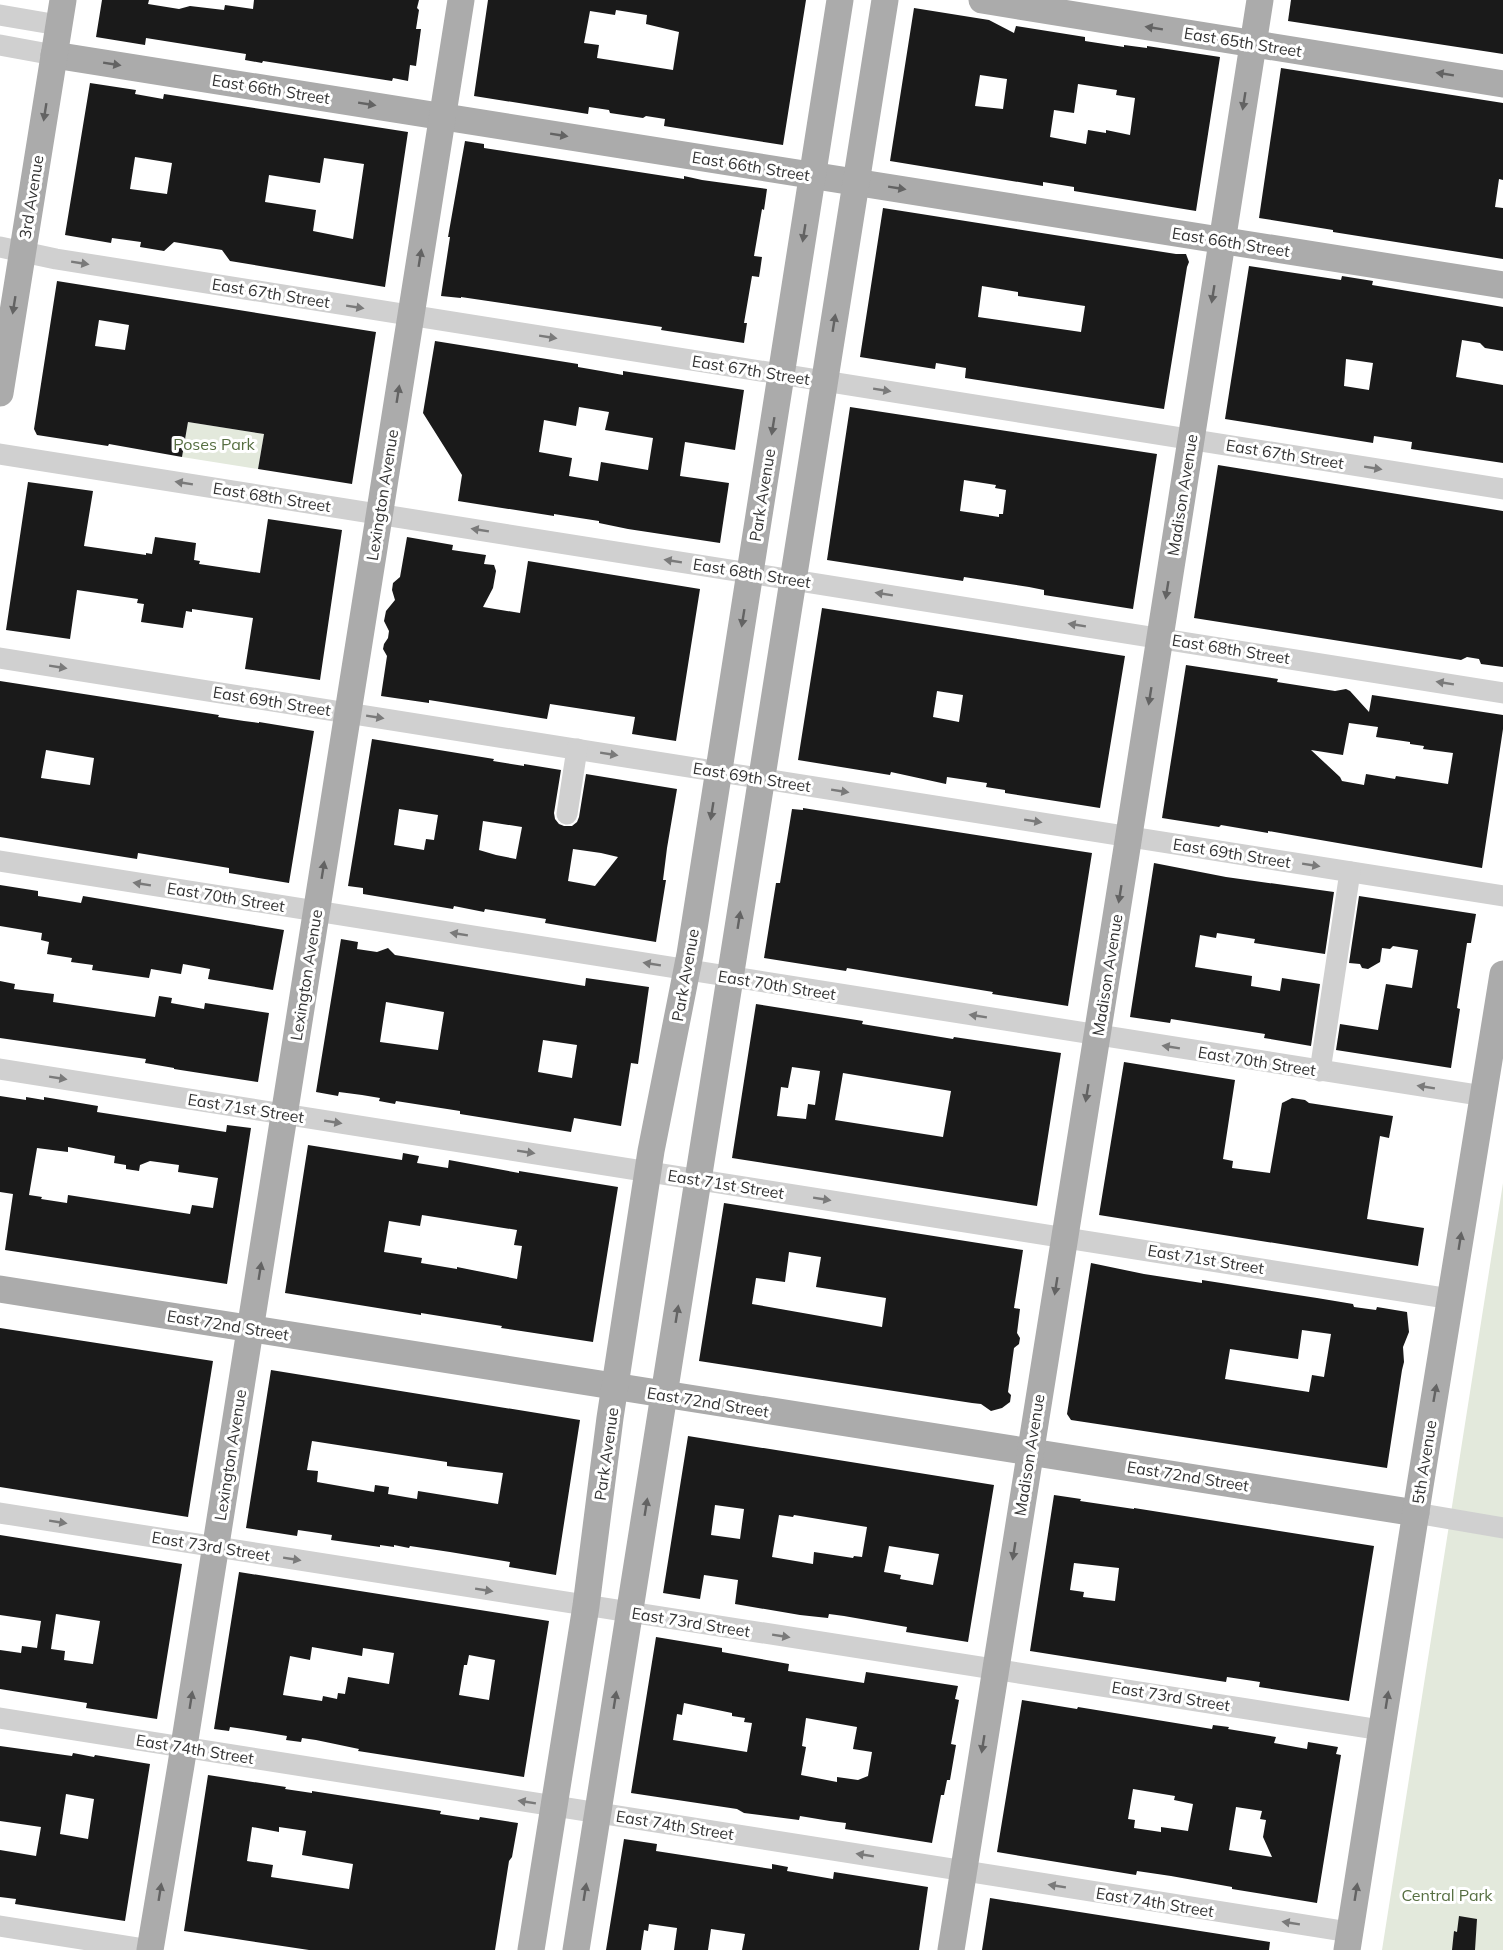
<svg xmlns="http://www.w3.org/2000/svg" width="1503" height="1950" font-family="Mulish,sans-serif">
<rect width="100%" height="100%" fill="#fff"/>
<!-- green -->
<g fill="#e3e9dc">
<path d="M188 422 264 434 258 469 182 457Z"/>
<path d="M1503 1183V1950H1382L1385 1931Z"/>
</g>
<!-- building -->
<g fill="#1a1a1a" fill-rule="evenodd">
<path d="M102 0H149L148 4 179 9 190 6 224 10 225 5 253 9 254 0H419L417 8 419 10 416 29H421L416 66 410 65 408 81 393 78 392 81 263 61 262 63 245 60 246 54 146 38 145 45 96 37Z"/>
<path d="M488 0H806L783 145 664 126 665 119 646 116 643 118 610 113 609 110 589 107 588 114 474 96ZM616 10 647 15 646 24 679 32 673 70 597 58 599 45 584 43 590 11 615 15Z"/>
<path d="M1291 0H1503V54L1288 21Z"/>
<path d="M914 8 989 20 1014 33 1016 26 1085 37V41L1124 47V45L1147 48V46L1220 57 1196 211 1074 191V187L1043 182V186L890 161ZM980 75 1007 79 1003 109 975 106ZM1078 84 1117 90 1116 95 1135 98 1130 135 1106 130V133L1088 130 1086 144 1050 137 1054 110 1074 113Z"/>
<path d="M1281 68 1503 103V180L1499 179 1495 207 1503 208V259L1333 232V230L1259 218Z"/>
<path d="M90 83 136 90 135 94 163 99 164 94 408 132 385 287 230 261 222 250 174 242 164 251 140 247 141 242 112 238 111 243 65 235ZM135 157 172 163 167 194 130 189ZM324 158 364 164 353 239 313 231 316 210 265 202 269 175 320 183Z"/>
<path d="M465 141 484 144V148L684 179V176L702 180 767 189 764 210 762 209 754 256 762 257 760 271 759 277 752 276 744 323H747L744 343 661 330 662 327 461 297V298L441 296 450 237H448Z"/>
<path d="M883 208 1176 254H1186L1189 262 1187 267 1164 409 965 378 966 368 936 363 935 369 860 357ZM982 286 1018 292V296L1085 306 1081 332 978 317Z"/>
<path d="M1249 266 1341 280 1342 276 1373 281 1372 285 1503 307V351L1485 348 1480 343 1462 340 1456 377 1503 385V463L1411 449 1412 442 1374 436 1373 443 1225 419ZM1346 359 1373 363 1369 390 1344 386Z"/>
<path d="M57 281 376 332 352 484 258 469 264 434 188 422 182 457 109 444 108 446 37 435 34 429ZM99 320 129 325 125 350 95 346Z"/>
<path d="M435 341 578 364V367L601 371 623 375V371L744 390 735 450 685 442 680 476 729 483 720 543 628 529 599 523V521L554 514V516L458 501 462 475 423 413ZM579 407 609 412 605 430 653 438 648 470 601 462 598 481 569 476 572 458 539 452 544 420 576 426Z"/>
<path d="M850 407 1157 454 1133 609 1044 595V590L1029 587 964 577 963 581 827 560ZM964 480 996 485 995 488 1006 490 1003 514H999V517L960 511Z"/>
<path d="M1218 465 1503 511V667L1481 664 1479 659 1467 657 1461 660 1194 618Z"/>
<path d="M28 482 93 491 84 546 146 555V553L152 554 155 537 196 543 194 560 200 561 199 564 260 573 268 519 342 530 320 680 245 669 253 618 192 609V612L186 611 183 628 141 622 144 604 137 603 138 599 77 590 70 639 6 630Z"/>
<path d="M407 537 453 545 452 550 486 555 484 564 494 565 496 571 493 588 483 607 520 613 528 561 700 589 676 741 632 734 635 717 550 704 547 719 429 700V703L381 696 387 656 383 649 384 644 388 638 389 631 384 621 386 611 395 600 392 590 393 583 400 577Z"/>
<path d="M822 608 1125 656 1100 808 1005 793V790L986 787 987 783 947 777 946 784 891 772 890 775 798 760ZM937 691 963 695 959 722 933 717Z"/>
<path d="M1186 665 1278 679 1277 682 1335 691 1346 689 1350 691 1369 712 1372 695 1503 715V729L1482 868 1268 831V833L1221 825 1219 827 1162 818ZM1349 723 1378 727 1376 737 1410 742V744L1424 746 1423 749 1453 753 1448 784 1396 776 1395 779 1366 774 1364 785 1342 781 1340 777 1311 750 1343 755Z"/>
<path d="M0 681 219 715 218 717 244 721 259 723V722L314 731 289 883 229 873V868L199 863 138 853 137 859 0 837ZM46 750 94 758 90 785 41 778Z"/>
<path d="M372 739 494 759 493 761 524 766V764L561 770 554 813 555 819 559 824 564 826H572L577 822 579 817 586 774 677 789 667 848 663 880H666L656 942 545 923 546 919 485 909 484 912 454 906 453 909 363 894V888L348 886ZM399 809 438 815 434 840 426 839 424 850 394 845ZM483 821 522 827 516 859 496 855 479 850ZM573 849 601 853 618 857 595 886 568 881Z"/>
<path d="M803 808 1092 853 1068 1006 992 994 993 992 847 968 846 971 764 958 776 883H780L792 809 803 810Z"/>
<path d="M1154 863 1226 877 1334 892 1325 954 1254 943 1255 939 1217 933 1216 938 1200 935 1195 967 1252 976 1251 986 1280 991 1282 978 1320 984 1311 1046 1264 1038 1265 1034 1171 1019 1170 1023 1130 1017Z"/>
<path d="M0 885 38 891V896L57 899 81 903 83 896 284 930 273 990 208 979 210 969 183 964 181 974 151 969 149 978 92 970 93 965 71 962 72 958 47 954 49 942 41 940 42 933 0 926Z"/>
<path d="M1359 896 1476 914 1471 943H1467L1457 1008 1460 1009 1451 1068 1336 1050 1340 1024 1378 1030 1386 984 1412 988 1418 950 1393 946 1390 949 1382 948 1380 962 1368 969 1362 968 1360 964 1349 963Z"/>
<path d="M341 939 358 942 357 949 377 952 388 948 395 955 585 986 586 978 649 987 638 1064 631 1063 621 1126 574 1118 571 1132 460 1114V1111L396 1101 395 1104 379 1101 380 1098 362 1095 339 1092 338 1096 316 1092ZM386 1002 444 1012 438 1050 380 1042ZM543 1040 577 1045 572 1078 538 1072Z"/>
<path d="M0 981 15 984 14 989 54 994 53 1002 155 1017 159 996 172 998 171 1003 204 1009 205 1003 269 1013 258 1082 174 1069V1068L145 1063 146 1059 0 1038Z"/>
<path d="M756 1004 863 1021 862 1024 953 1039 954 1037 1061 1053 1037 1206 732 1158ZM792 1067 820 1071 815 1105 808 1104 806 1119 777 1116 781 1087 788 1088ZM843 1073 951 1091 943 1137 835 1120Z"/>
<path d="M1124 1062 1235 1080 1223 1159 1233 1161 1232 1168 1270 1173 1282 1103 1292 1098 1305 1100 1309 1103 1393 1116 1389 1138 1380 1136 1367 1219 1424 1228 1418 1266 1099 1215Z"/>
<path d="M0 1096 26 1100V1097L44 1100V1097L98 1106 97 1112 226 1132 227 1125 251 1128 227 1284 5 1250 13 1194 0 1192ZM68 1147 115 1156 114 1163 126 1165V1169L139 1171 140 1165 150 1161 179 1165 178 1172 218 1178 213 1208 192 1205 190 1214 68 1195 67 1203 41 1199 42 1197 29 1195 37 1148 68 1152Z"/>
<path d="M308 1145 402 1160 403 1153 419 1156 417 1163 448 1168 449 1160 519 1173V1171L618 1187 593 1342 501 1328 502 1326 421 1313V1315L285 1293ZM422 1215 517 1230 514 1245 522 1246 517 1279 457 1267V1269L421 1263 422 1258 384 1252 389 1221 420 1226Z"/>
<path d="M724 1203 1023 1250 1014 1308 1020 1309 1017 1333 1020 1338 1019 1344 1014 1348 1008 1392 1011 1395 1010 1402 1002 1408 991 1411 981 1404 972 1403 699 1361ZM789 1252 821 1257 816 1287 886 1298 882 1327 752 1304 756 1278 785 1282Z"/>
<path d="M1091 1263 1144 1274 1202 1283V1280L1317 1298 1353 1304 1354 1307 1376 1310 1377 1307 1407 1312 1409 1332 1403 1347 1404 1362 1402 1370 1387 1468 1071 1420 1067 1414ZM1302 1330 1331 1334 1324 1377 1312 1375 1309 1392 1225 1379 1230 1349 1298 1359Z"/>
<path d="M0 1328 213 1361 188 1517 0 1487Z"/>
<path d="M271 1370 580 1420 556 1575 509 1567 510 1562 450 1552 410 1546 409 1548 394 1545V1547L380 1545V1547L331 1540 332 1535 298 1530 297 1536 246 1528ZM312 1441 447 1462V1466L503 1473 498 1504 418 1491 417 1499 388 1494 389 1487 375 1485 374 1492 317 1482 318 1471 307 1470Z"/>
<path d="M688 1436 994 1485 968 1642 906 1632 907 1627 844 1616 829 1614 828 1618 800 1615 735 1604 738 1580 704 1575 700 1599 663 1593ZM715 1505 744 1509 740 1539 711 1535ZM779 1515 793 1517 794 1515 867 1527 862 1557 854 1556 853 1558 814 1552 813 1564 772 1557ZM889 1546 939 1554 933 1585 900 1579 901 1575 884 1572Z"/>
<path d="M1054 1495 1081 1499 1080 1501 1134 1509V1508L1374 1546 1349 1701 1259 1687 1260 1682 1227 1677 1226 1682 1030 1651ZM1074 1563 1119 1568 1115 1601 1083 1597 1084 1592 1070 1590Z"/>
<path d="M0 1535 182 1564 157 1719 86 1708 87 1703 0 1689V1650L21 1653 22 1646 37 1648 41 1621 0 1615ZM56 1614 100 1621 93 1664 64 1660 65 1651 51 1649Z"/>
<path d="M239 1572 549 1621 524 1777 358 1751 359 1749 316 1740 302 1738 301 1742 286 1740 287 1736 257 1731 230 1727 229 1731 214 1729ZM312 1647 362 1656 363 1648 394 1653 389 1684 348 1677 345 1694 338 1693 337 1699 323 1696 322 1701 283 1695 290 1656 310 1660ZM469 1655 495 1660 489 1700 459 1695 464 1665H467Z"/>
<path d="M656 1637 722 1648V1652L789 1664 788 1671 864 1683 866 1672 958 1686 955 1699 959 1700 951 1744 956 1745 950 1780H947L944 1795H941L932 1843 845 1829 846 1823 830 1821 800 1816 799 1820 744 1813 737 1809 631 1793ZM684 1703 732 1713V1716L745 1718 744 1722 752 1723 747 1752 673 1740 677 1714 682 1715ZM806 1718 857 1727 853 1749 872 1752 868 1776 858 1780 837 1777V1782L801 1775 806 1747 802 1746Z"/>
<path d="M1022 1700 1077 1709 1078 1707 1212 1729 1213 1725 1229 1727 1228 1729 1276 1737 1274 1743 1307 1749 1308 1742 1338 1747 1336 1754 1341 1755 1317 1903 1232 1889V1887L1171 1876 1137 1871 1136 1875 997 1852ZM1133 1789 1175 1796 1174 1800 1193 1804 1188 1831 1161 1827V1832L1134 1828 1135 1820 1128 1819ZM1236 1807 1262 1811 1260 1819 1266 1820 1263 1837 1272 1857 1229 1850Z"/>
<path d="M0 1746 72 1756 73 1753 94 1757 95 1755 150 1764 125 1921 15 1904 16 1899 0 1897V1850L36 1856 41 1827 0 1821ZM66 1794 94 1799 88 1839 60 1834Z"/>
<path d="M208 1775 286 1787 285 1789 312 1793V1791L441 1811 440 1814 479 1820 480 1817 518 1823 512 1857 509 1861 495 1950H309L184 1931ZM252 1827 279 1832V1827L306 1831 302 1855 353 1864 349 1889 271 1877 273 1865 247 1861Z"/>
<path d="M624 1839 657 1844 656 1851 772 1869V1864L788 1867 787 1871 833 1879 834 1872 928 1887 919 1950H742L745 1934 711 1929 708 1950H674L677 1928 649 1924 648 1931 644 1930 641 1950H606Z"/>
<path d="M990 1898 1270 1942 1269 1950H982Z"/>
<path d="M1459 1916 1477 1919 1475 1950H1452L1454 1931 1457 1932Z"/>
</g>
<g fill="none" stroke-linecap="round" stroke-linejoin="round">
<!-- minor -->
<g stroke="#d0d0d0" stroke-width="21">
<path d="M0 15 58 25"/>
<path d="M0 45 54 55"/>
<path d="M0 247 56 259 1503 489"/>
<path d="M0 454 1503 693"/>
<path d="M0 658 1503 896"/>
<path d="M567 814 577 749"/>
<path d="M0 861 1484 1096"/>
<path d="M0 1069 1451 1299"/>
<path d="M1320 1071 1350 872"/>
<path d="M0 1513 1381 1730"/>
<path d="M1416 1513 1503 1528"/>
<path d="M0 1718 1349 1932"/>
<path d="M0 1926 151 1950"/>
</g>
<!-- major -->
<g stroke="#ababab" stroke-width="27">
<path d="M982 0 1503 84"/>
<path d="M54 55 1503 285"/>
<path d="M0 393 63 0"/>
<path d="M0 1289 1416 1513"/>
<path d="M150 1950 181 1765 461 0"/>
<path d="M531 1950 586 1606 610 1418 651 1151 690 954 840 0"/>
<path d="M576 1950 885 0"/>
<path d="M951 1950 1126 854 1260 0"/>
<path d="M1347 1950 1420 1486 1503 974"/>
</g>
</g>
<!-- one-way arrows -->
<defs><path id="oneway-solid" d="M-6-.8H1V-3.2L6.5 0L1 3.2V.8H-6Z" transform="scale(1.5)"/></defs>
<g fill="#636363">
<use href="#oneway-solid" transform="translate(1154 28) rotate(-171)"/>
<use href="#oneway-solid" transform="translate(112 64) rotate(9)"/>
<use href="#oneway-solid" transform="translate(1445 74) rotate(-171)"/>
<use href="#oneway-solid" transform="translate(1244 101) rotate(99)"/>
<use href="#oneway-solid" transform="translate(367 104) rotate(9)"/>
<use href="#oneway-solid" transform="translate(45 112) rotate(99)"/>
<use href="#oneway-solid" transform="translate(559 135) rotate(9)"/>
<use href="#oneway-solid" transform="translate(897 188) rotate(9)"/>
<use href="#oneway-solid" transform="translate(804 233) rotate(99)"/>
<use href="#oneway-solid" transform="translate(420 258) rotate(-81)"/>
<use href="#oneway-solid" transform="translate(1213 294) rotate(99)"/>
<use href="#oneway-solid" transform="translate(14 305) rotate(99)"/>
<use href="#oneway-solid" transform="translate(834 323) rotate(-81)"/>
<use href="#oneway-solid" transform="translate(398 394) rotate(-81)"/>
<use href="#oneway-solid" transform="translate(773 426) rotate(99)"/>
<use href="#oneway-solid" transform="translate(1167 590) rotate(99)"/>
<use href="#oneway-solid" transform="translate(743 618) rotate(99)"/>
<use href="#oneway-solid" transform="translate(1150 696) rotate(99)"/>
<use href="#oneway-solid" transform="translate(712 811) rotate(99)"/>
<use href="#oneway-solid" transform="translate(323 870) rotate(-81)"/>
<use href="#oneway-solid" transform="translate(1120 894) rotate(99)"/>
<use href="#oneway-solid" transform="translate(739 920) rotate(-81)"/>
<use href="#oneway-solid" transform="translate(1087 1093) rotate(99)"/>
<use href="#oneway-solid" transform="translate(1460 1241) rotate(-81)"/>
<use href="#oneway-solid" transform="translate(260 1271) rotate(-81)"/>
<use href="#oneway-solid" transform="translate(1056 1286) rotate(99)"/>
<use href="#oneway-solid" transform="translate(677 1314) rotate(-81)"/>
<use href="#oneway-solid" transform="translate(1435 1393) rotate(-80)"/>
<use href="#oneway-solid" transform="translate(646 1507) rotate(-81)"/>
<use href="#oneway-solid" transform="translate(1014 1551) rotate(99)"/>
<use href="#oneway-solid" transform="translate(191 1700) rotate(-81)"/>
<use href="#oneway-solid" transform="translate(615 1700) rotate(-81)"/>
<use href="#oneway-solid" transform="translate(1387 1700) rotate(-81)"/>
<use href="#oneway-solid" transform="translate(983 1744) rotate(99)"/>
<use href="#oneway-solid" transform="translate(160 1892) rotate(-81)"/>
<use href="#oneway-solid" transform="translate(585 1892) rotate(-81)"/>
<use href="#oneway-solid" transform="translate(1356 1892) rotate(-81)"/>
</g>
<g fill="#7a7a7a">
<use href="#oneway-solid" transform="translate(80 263) rotate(9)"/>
<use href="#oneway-solid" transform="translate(355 307) rotate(9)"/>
<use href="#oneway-solid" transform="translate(548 337) rotate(9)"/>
<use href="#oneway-solid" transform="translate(882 390) rotate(9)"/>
<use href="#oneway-solid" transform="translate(1373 468) rotate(9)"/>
<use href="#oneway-solid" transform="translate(184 483) rotate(-171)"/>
<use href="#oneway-solid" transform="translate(480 530) rotate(-171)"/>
<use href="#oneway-solid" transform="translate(673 561) rotate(-171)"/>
<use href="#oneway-solid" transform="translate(884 594) rotate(-171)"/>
<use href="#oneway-solid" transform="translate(1077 625) rotate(-171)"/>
<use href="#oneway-solid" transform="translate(58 667) rotate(9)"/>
<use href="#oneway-solid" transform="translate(1445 683) rotate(-171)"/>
<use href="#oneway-solid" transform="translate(375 717) rotate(9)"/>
<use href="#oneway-solid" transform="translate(609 754) rotate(9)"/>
<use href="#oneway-solid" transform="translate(840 791) rotate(9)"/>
<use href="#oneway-solid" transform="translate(1033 821) rotate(9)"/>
<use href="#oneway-solid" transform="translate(1311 865) rotate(9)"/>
<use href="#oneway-solid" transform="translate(142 884) rotate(-171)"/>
<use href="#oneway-solid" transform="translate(459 934) rotate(-171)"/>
<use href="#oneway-solid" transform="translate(652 964) rotate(-171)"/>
<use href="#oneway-solid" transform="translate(978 1016) rotate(-171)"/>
<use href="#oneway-solid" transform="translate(1171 1047) rotate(-171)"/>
<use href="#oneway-solid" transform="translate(58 1078) rotate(9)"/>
<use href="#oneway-solid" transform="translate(1426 1087) rotate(-171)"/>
<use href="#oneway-solid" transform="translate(333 1122) rotate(9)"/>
<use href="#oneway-solid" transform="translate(526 1152) rotate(9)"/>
<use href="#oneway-solid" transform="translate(822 1199) rotate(9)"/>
<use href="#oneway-solid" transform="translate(58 1522) rotate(9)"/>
<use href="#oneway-solid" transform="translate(292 1559) rotate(9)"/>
<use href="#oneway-solid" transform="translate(484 1590) rotate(9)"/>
<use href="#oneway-solid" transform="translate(781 1636) rotate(9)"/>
<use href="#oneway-solid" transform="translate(527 1802) rotate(-171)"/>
<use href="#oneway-solid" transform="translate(865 1855) rotate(-171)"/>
<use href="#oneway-solid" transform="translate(1057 1886) rotate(-171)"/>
<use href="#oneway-solid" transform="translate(1291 1923) rotate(-171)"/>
</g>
<g text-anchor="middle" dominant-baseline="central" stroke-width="6" stroke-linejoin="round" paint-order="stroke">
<!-- street labels -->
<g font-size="16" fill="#333" stroke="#fff">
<text transform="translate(1243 42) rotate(9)">East 65th Street</text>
<text transform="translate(271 89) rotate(9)">East 66th Street</text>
<text transform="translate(751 166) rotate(9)">East 66th Street</text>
<text transform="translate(31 197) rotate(-81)">3rd Avenue</text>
<text transform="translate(1231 242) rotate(9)">East 66th Street</text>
<text transform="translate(271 293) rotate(9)">East 67th Street</text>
<text transform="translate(751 370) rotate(9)">East 67th Street</text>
<text transform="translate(1285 454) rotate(9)">East 67th Street</text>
<text transform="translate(382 495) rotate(-81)">Lexington Avenue</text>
<text transform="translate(762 495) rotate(-81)">Park Avenue</text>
<text transform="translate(1182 495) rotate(-81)">Madison Avenue</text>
<text transform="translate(272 497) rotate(9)">East 68th Street</text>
<text transform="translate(752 573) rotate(9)">East 68th Street</text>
<text transform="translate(1231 649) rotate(9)">East 68th Street</text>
<text transform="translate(272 701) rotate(9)">East 69th Street</text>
<text transform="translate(752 777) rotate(9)">East 69th Street</text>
<text transform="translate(1232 853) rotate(9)">East 69th Street</text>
<text transform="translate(226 897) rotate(9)">East 70th Street</text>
<text transform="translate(306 975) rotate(-81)">Lexington Avenue</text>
<text transform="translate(685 975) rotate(-80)">Park Avenue</text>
<text transform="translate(1107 975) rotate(-81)">Madison Avenue</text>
<text transform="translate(777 985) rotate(9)">East 70th Street</text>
<text transform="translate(1257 1061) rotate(9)">East 70th Street</text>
<text transform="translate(246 1108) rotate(9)">East 71st Street</text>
<text transform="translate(726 1184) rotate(9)">East 71st Street</text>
<text transform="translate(1206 1259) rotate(9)">East 71st Street</text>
<text transform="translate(228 1325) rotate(9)">East 72nd Street</text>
<text transform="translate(708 1402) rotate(9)">East 72nd Street</text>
<text transform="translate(606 1454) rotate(-82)">Park Avenue</text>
<text transform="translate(230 1455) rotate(-81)">Lexington Avenue</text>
<text transform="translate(1029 1455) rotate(-81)">Madison Avenue</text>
<text transform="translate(1424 1462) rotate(-81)">5th Avenue</text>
<text transform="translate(1188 1476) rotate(9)">East 72nd Street</text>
<text transform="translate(211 1546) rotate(9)">East 73rd Street</text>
<text transform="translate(691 1622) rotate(9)">East 73rd Street</text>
<text transform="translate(1171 1696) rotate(9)">East 73rd Street</text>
<text transform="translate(195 1749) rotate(9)">East 74th Street</text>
<text transform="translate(675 1825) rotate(9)">East 74th Street</text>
<text transform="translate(1155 1902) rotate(9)">East 74th Street</text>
</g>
<!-- park labels -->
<g font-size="16" fill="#566e41" stroke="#fff">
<text x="214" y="444">Poses Park</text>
<text x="1447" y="1895">Central Park</text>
</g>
</g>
</svg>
